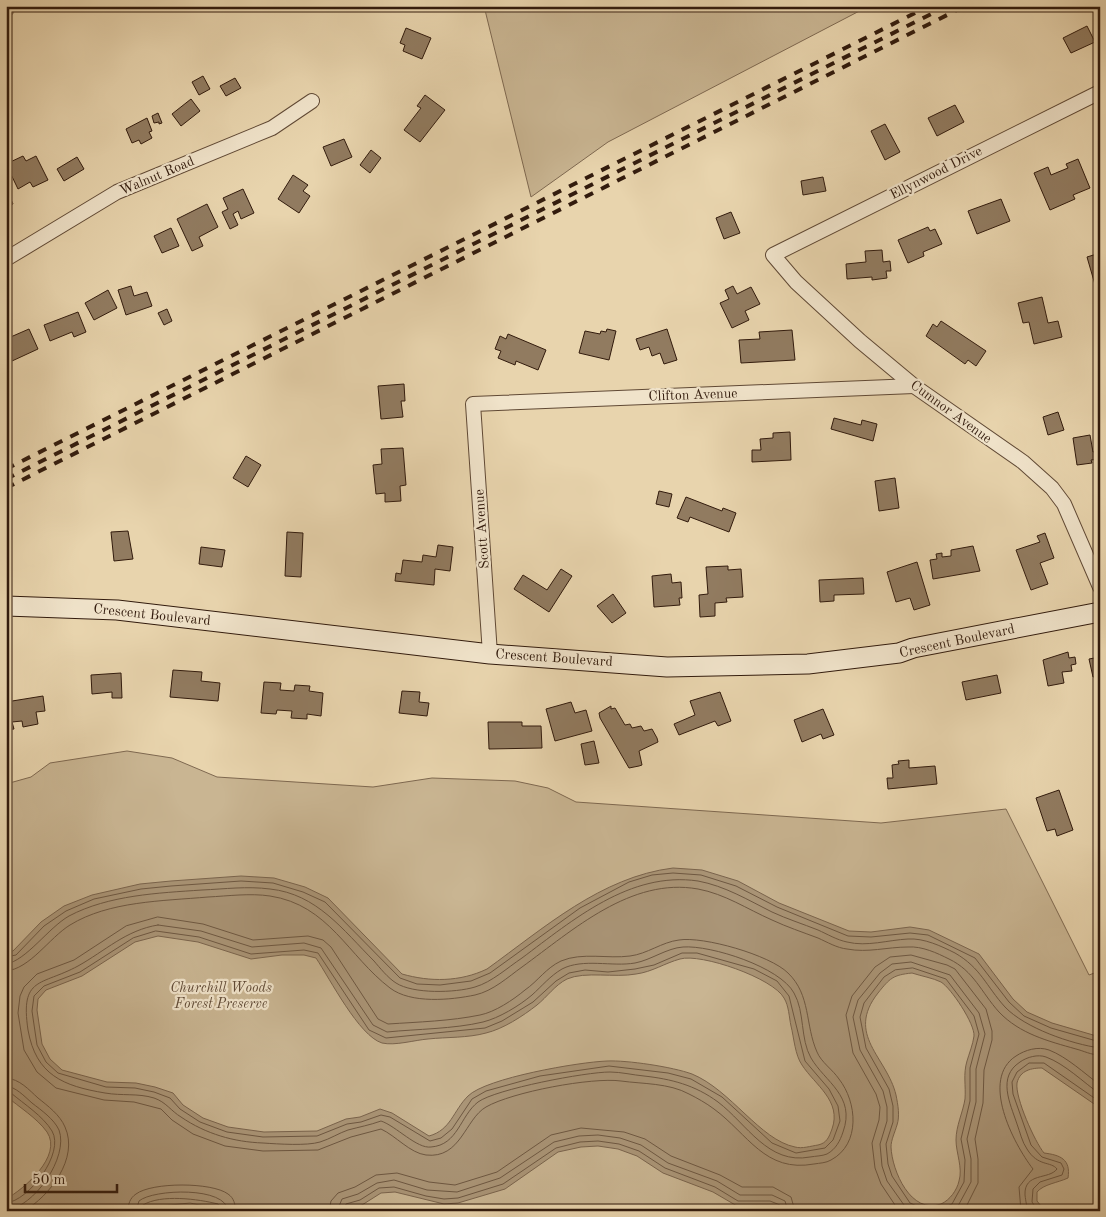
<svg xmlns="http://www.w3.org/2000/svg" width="1106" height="1217" font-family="'Old Standard TT',serif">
<rect width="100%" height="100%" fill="#e8d4ad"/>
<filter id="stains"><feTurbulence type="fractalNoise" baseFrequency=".004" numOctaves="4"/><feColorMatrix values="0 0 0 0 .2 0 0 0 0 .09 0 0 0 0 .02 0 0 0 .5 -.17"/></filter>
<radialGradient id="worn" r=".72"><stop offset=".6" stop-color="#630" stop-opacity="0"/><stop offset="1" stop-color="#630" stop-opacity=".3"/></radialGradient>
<!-- green -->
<g fill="#c9b592" stroke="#7e6850">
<path d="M484 6H869L608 142 531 197Z"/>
<path d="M127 751 172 758 217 777 373 787 432 778 515 781 548 788 576 802 881 823 1006 809 1089 975 1100 971V1211H6V784L31 777 50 763Z"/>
</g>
<!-- water -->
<path fill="#aa9577" stroke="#7a644d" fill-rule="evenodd" d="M673 868 702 870 738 881 779 903 849 931 871 932 910 927 929 930 979 954 1013 999 1027 1012 1052 1023 1100 1037V1108L1042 1068C1032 1068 1020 1070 1017 1083 1015 1098 1035 1142 1044 1153 1060 1155 1071 1159 1068 1178 1057 1183 1044 1184 1037 1192V1201L1045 1211H781L770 1206H737L713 1192 663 1173 637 1156 618 1149 598 1146 581 1147 558 1152 505 1189 458 1203 444 1204 395 1192 381 1193 362 1205 340 1211H228L190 1203 151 1207 143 1211H6V1199C24 1189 63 1156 47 1132 37 1118 19 1107 6 1096V953L13 951 41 922 64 906 92 895 140 884 171 881 241 876 274 878 305 887 328 898 402 974C430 982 460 982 487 969 544 928 601 877 673 868ZM158 936 198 942 251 959 282 955H304L316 958C330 979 359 1036 382 1043 395 1046 415 1040 428 1039 447 1037 468 1038 486 1033 503 1029 523 1016 537 1005 547 997 555 985 567 979 585 971 615 978 636 974 652 972 665 963 680 959 701 953 773 978 784 998 789 1006 789 1017 791 1026 794 1038 795 1055 802 1065 815 1085 842 1101 832 1129 829 1137 827 1143 818 1145 811 1146 802 1149 795 1147 760 1140 731 1090 692 1074 673 1067 627 1060 607 1061 579 1062 486 1078 468 1096 453 1111 451 1130 429 1136L392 1113 380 1109 360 1117 346 1119 317 1131 264 1132 228 1127 203 1118 183 1105 173 1093 155 1087 136 1083 107 1082 62 1070 50 1059 42 1044 37 1010 38 999 46 990 82 976 135 942ZM912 973C921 976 933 978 941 982 951 988 975 1024 974 1036 973 1044 969 1054 967 1061 963 1074 966 1086 965 1099 963 1112 956 1126 956 1140 956 1153 963 1168 959 1181 957 1190 950 1200 941 1204 911 1215 892 1171 891 1147 891 1140 895 1132 897 1125 900 1116 898 1105 896 1095 887 1057 845 1035 878 993 890 978 893 975 912 973Z"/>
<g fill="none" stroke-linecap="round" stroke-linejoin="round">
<!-- shore -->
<g stroke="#6e5842" stroke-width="1">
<path d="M158 917 203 924 253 940 308 936 323 940 331 947 378 1019 388 1024C418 1022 451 1021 480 1015 495 1012 513 1000 525 990 538 981 546 968 561 961 582 952 608 959 630 956 647 954 662 942 679 940 703 936 770 955 788 973 811 995 805 1025 817 1052 821 1062 833 1070 839 1079 857 1102 861 1144 831 1160 826 1163 820 1163 814 1164 765 1173 748 1134 714 1109 706 1103 697 1098 689 1094 669 1083 643 1084 621 1081 592 1077 512 1092 486 1107 465 1119 461 1159 426 1155 410 1153 396 1136 381 1129L351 1137 318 1150 263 1151 225 1146 193 1134 172 1120 161 1109 134 1102 104 1100 56 1088 37 1072 24 1050 18 1013 20 996 24 987 37 974 74 960 126 926Z"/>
<path d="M158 925 201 931 252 947 304 943 321 948 373 1025 387 1032C416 1029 454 1029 483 1022 499 1018 519 1006 532 995 542 986 550 976 562 969 583 958 612 967 635 963 651 960 667 948 683 947 711 945 780 967 794 993 805 1012 800 1039 811 1058 825 1082 856 1096 843 1132 840 1141 836 1149 827 1154 822 1156 816 1156 810 1157 768 1165 747 1124 718 1102 695 1085 671 1079 644 1076 633 1075 621 1072 610 1072 586 1072 496 1089 478 1102 460 1116 458 1145 431 1147 417 1149 396 1126 381 1121 370 1125 359 1127 348 1130 339 1133 330 1139 320 1142 307 1146 278 1144 263 1143 234 1142 206 1134 181 1117 171 1111 166 1102 154 1098 138 1093 122 1096 105 1093 63 1086 36 1075 28 1030 20 976 41 986 78 966 105 951 126 930 158 925Z"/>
<path d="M156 931 199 937 251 954 304 950 318 953 369 1030 386 1038 485 1028 502 1021 533 1002 556 981 569 973 585 970 608 972 635 969 654 965 682 953H697L754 969 777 981 789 996 805 1061 829 1089 838 1106 840 1121 833 1140 825 1148 796 1153 772 1143 722 1097 691 1079 668 1073 609 1066 540 1076 486 1091 472 1099 452 1129 441 1138 430 1141 390 1117 381 1115 361 1122 347 1124 317 1136 263 1137 227 1132 200 1122 180 1109 170 1098 154 1092 135 1088 106 1087 58 1073 46 1062 37 1045 32 1011 34 996 44 986 80 972 133 938Z"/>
<path d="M6 957 16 955 44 926 66 911 94 899 141 889 171 886 241 881 273 883 303 892 325 902 400 978 417 984 440 985 471 981 490 973 580 908 629 882 652 875 673 873 701 875 736 886 777 907 848 936 871 937 910 933 928 935 975 958 1009 1002 1024 1016 1051 1028 1100 1042"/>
<path d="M6 964C26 961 48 928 69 916 109 895 158 893 202 890 225 889 247 886 270 889 317 894 343 930 374 961 380 968 388 978 396 983 413 994 455 993 475 987 492 982 507 968 522 958 573 920 630 871 698 881 725 886 748 900 772 912 787 919 803 924 818 930 827 934 837 940 847 942 867 947 888 940 908 939 924 938 941 946 955 953 981 968 986 986 1005 1007 1025 1028 1071 1044 1100 1048"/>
<path d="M913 968 946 979 974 1016 979 1034 970 1068V1101L961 1139 965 1160 964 1182 952 1204 938 1210H926L910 1203 892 1176 888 1164 886 1144 893 1122V1106L889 1089 866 1048 860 1017 864 1003 884 977 895 970Z"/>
<path d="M6 971C30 969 49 938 70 925 109 901 163 901 208 897 228 896 250 893 270 896 329 905 348 956 390 988 411 1004 451 1000 475 995 493 991 508 977 522 967 573 930 631 877 698 889 725 894 747 909 772 920 787 927 802 932 818 938 827 942 837 948 847 949 868 953 887 947 908 947 922 946 937 953 949 959 974 971 981 992 999 1012 1020 1034 1048 1041 1076 1049 1084 1051 1091 1055 1100 1055"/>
<path d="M6 1078C20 1079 29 1090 38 1098 48 1106 60 1115 65 1127 79 1158 50 1196 24 1211"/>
<path d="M6 1086C16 1087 24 1096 32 1103 41 1110 54 1119 59 1130 69 1157 34 1208 6 1210"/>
<path d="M6 1092 11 1093C24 1104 43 1116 52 1131 65 1153 29 1201 6 1203"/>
<path d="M128 1211C128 1204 130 1198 136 1194 152 1182 212 1182 228 1194 234 1198 235 1204 236 1211"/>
<path d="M136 1211 139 1201C153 1189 227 1186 228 1211"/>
<path d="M142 1211 143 1205C161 1194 198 1199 218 1204L222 1211"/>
<path d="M329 1211 331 1201 338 1193 355 1187 376 1175 397 1173 429 1182 455 1185 497 1172 551 1135 581 1128 624 1132 645 1139 671 1156 720 1175 742 1187H773L791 1197 795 1211"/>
<path d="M337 1211 342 1199 358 1194 377 1183 394 1180 427 1190 457 1192 500 1178 554 1142 579 1136 598 1135 620 1138 641 1145 668 1163 717 1181 740 1195H772L785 1201 788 1211"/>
<path d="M343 1211 346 1204 360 1200 379 1188 394 1187 426 1196 444 1199 458 1198 503 1184 556 1148 580 1142 598 1141 619 1144 639 1151 665 1168 715 1187 738 1201H770L780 1205 781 1211"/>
<path d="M899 1211 881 1184 875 1168 872 1143 879 1120 880 1107 876 1094 853 1053 846 1015 852 996 875 967 890 957 911 955 947 965 955 969 986 1009 992 1031V1040L984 1070 983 1103 975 1139 978 1159V1183L964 1211"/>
<path d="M912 1211 904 1205 887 1181 882 1166 880 1144 887 1121V1107L883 1091 860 1050 853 1017 858 1000 880 973 892 964 911 962 950 975 979 1013 985 1034 976 1069V1102L967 1139 971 1159V1182L958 1206 953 1211"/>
<path d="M1021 1211 1019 1187 1033 1169C1013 1143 980 1079 1016 1056 1025 1050 1038 1046 1049 1050 1067 1057 1084 1073 1100 1085"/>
<path d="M1030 1211C1026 1206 1026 1202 1025 1195 1024 1172 1049 1180 1057 1169 1051 1161 1038 1167 1027 1149 1022 1142 1020 1132 1017 1124 1010 1103 997 1077 1020 1062 1027 1057 1038 1054 1046 1057 1065 1064 1083 1082 1100 1094"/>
<path d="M1038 1211 1032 1202 1033 1189 1040 1182 1062 1175 1064 1169 1061 1163 1042 1157 1031 1145 1013 1094 1012 1082 1017 1072 1029 1063H1044L1100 1102"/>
</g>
</g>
<!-- building -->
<g fill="#917b60" stroke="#321b0d">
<path d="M1087 26 1095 42 1071 53 1063 38Z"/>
<path d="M406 28 431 38 422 59 403 51 405 45 400 43Z"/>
<path d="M203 76 210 89 199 95 192 82Z"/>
<path d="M235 78 241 88 226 96 220 86Z"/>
<path d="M425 95 445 110 420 142 404 130 421 108 417 106Z"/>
<path d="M191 99 200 111 181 126 172 114Z"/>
<path d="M955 105 964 122 937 136 928 118Z"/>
<path d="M158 113 162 123 159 124V122L154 123 152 116Z"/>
<path d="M147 118 152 131 149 132 152 138 141 144 139 140 132 143 126 129Z"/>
<path d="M885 124 900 152 885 160 871 131Z"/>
<path d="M344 139 352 157 331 166 323 147Z"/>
<path d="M371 150 381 158 370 173 360 165Z"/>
<path d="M23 156 26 161 36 156 48 180 33 187 30 182 18 189 6 164Z"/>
<path d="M77 157 84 169 64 181 57 169Z"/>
<path d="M1078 159 1090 188 1073 195 1075 199 1050 210 1034 173 1048 167 1051 175 1068 168 1066 164Z"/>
<path d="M293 175 308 185 303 191 310 196 299 213 278 199Z"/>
<path d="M823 177 826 191 803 195 801 181Z"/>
<path d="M6 188 13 204 6 207Z"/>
<path d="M243 189 254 213 241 219 238 211 233 214 238 225 230 229 222 212 228 209 223 198Z"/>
<path d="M1001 199 1010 221 977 234 968 211Z"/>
<path d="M207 204 218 227 199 237 203 246 192 251 177 219Z"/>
<path d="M731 212 740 233 724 239 716 218Z"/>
<path d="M928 227 930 231 935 229 942 244 923 252 924 256 908 263 898 240Z"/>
<path d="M171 228 179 246 162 253 154 236Z"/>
<path d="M882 250 883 262 890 261 891 271H886L887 278 872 280V277L847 279 846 264 866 262 865 251Z"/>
<path d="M1100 253V302L1087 257Z"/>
<path d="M131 286 134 296 147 292 152 306 126 315 118 290Z"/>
<path d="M733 286 737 294 751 287 760 304 745 311 749 320 732 328 720 303 729 299 725 290Z"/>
<path d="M108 290 117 308 94 320 85 303Z"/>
<path d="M1042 297 1048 323 1058 321 1062 337 1034 344 1029 322 1023 323 1018 303Z"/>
<path d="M167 309 172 321 164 325 158 313Z"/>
<path d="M78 312 86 332 74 337 72 332 50 341 44 325Z"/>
<path d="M941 321 986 351 976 366 968 360 965 364 926 336 933 324 937 327Z"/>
<path d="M29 329 38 349 12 361 6 348V339Z"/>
<path d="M607 329 616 331 609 360 579 353 585 331 600 334 601 331 606 332Z"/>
<path d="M667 329 677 360 664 364 660 353 652 356 649 347 640 350 636 339Z"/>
<path d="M792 330 795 360 741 363 739 340 760 339 759 332Z"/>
<path d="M508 334 546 350 538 370 516 361 515 365 498 358 501 351 495 349 500 336 506 339Z"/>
<path d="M404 384 405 401H401L403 417 381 419 378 386Z"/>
<path d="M1058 412 1064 430 1048 435 1043 417Z"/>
<path d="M834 418 861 425 862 420 877 424 873 441 831 429Z"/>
<path d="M790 432 791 460 752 462V450H761L760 439 773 438V433Z"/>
<path d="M1090 435 1093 452 1097 451 1099 459 1091 460 1092 463 1077 465 1073 438Z"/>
<path d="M403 448 406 485 400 486 401 501 385 502V493L376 494 373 465 382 464 381 449Z"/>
<path d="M246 456 261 465 248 487 233 478Z"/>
<path d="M895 478 899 508 879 511 875 481Z"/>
<path d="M659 491 672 494 669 507 656 504Z"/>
<path d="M686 497 722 511 723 508 736 513 729 532 690 517 688 522 677 518Z"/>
<path d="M128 531 133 559 114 561 111 532Z"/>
<path d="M287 532 303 533 301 577 285 576Z"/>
<path d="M1045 533 1054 558 1040 563 1048 584 1031 590 1016 550 1040 542 1037 536Z"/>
<path d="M438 545 453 547 450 571 435 569 434 585 395 581 396 573 401 574 403 560 422 562 423 555 436 557Z"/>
<path d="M973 546 980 571 933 579 930 560 937 559 936 554 942 553V557L951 556V550Z"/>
<path d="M201 547 225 550 222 567 199 564Z"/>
<path d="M917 562 930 605 914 610 910 598 896 602 887 572Z"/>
<path d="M728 566V570L741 569 743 597 726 598 727 602 715 603V616L700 617 699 595 708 594 706 567Z"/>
<path d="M561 569 572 576 549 612 514 589 523 575 547 590Z"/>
<path d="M671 574 672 583 681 582 682 598H679L680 605 654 607 652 576Z"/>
<path d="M863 578 864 594 834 595V601L820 602 819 580Z"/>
<path d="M613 594 626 613 612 623 597 606Z"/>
<path d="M1068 652 1069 658 1075 657 1076 664 1071 665 1072 671 1062 672 1064 683 1048 686 1043 660Z"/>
<path d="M1100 657V679L1099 676 1093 677 1089 659Z"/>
<path d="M173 670 202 672 201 681 220 683 218 701 170 697Z"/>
<path d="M121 673 122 698H112V692L92 694 91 675Z"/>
<path d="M997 675 1001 693 966 700 962 682Z"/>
<path d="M264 682 281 683 280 690 294 691 295 685 310 686 309 691 323 693 321 716 307 714V719L291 718 292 711 277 710 276 714 261 713Z"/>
<path d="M402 691 420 692 419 702 429 703 427 716 399 713Z"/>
<path d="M720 692 731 721 718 726 715 721 679 735 674 724 695 715 690 701Z"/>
<path d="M43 696 45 711 36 712 38 724 23 727 22 721 12 722 14 729 6 730V702Z"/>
<path d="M571 702 575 713 586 710 592 731 555 741 546 709Z"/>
<path d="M611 706V709L615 708 625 725 630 724 632 728 641 726 644 731 652 729 657 738 658 742 639 751 642 765 639 766 629 768 600 718 599 713Z"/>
<path d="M823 709 834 735 823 739 821 734 802 742 794 720Z"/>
<path d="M488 722H522V726H541L542 748 489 749Z"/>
<path d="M594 741 599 763 585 765 581 744Z"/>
<path d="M909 760V768L935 766 937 784 888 789 887 778H893L892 765 899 764 898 761Z"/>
<path d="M1059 790 1073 830 1057 836 1055 829 1047 831 1036 798Z"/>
</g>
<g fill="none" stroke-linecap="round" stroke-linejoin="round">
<!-- street casing -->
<g stroke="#604935" stroke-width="16">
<g id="street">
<path d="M6 10 9 6"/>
<path d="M1100 92 773 255 796 282 860 341 914 386 1023 462 1052 488 1064 504 1100 587"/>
<path d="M6 259 117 192 272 128 312 101"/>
<path d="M490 654 473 404 914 386"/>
</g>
</g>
<!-- secondary casing -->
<g stroke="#321b0d" stroke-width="21">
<path id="secondary" d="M6 606 117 610 490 654 667 667 808 664 899 653 913 648 1100 612"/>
</g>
<!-- street -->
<use href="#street" stroke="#f0e3ca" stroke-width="14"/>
<!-- secondary -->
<use href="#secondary" stroke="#f0e3ca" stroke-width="19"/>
<!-- rail -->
<g stroke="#321b0d" stroke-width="4" stroke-dasharray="9 9" stroke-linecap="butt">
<path d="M6 469 929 6"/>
<path d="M6 479 947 6"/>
<path d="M6 488 965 6"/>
</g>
</g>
<g text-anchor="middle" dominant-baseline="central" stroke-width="4.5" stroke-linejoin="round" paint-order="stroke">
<!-- street labels -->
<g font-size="14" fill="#321b0d" stroke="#f0e3ca">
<text transform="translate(936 173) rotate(-27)">Ellynwood Drive</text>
<text transform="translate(157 176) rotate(-23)">Walnut Road</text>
<text transform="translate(693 395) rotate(-2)">Clifton Avenue</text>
<text transform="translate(951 412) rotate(36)">Cumnor Avenue</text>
<text transform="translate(482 529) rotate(-94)">Scott Avenue</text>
<text transform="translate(152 615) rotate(6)">Crescent Boulevard</text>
<text transform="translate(957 641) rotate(-12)">Crescent Boulevard</text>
<text transform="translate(554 658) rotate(4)">Crescent Boulevard</text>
</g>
<!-- park labels -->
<g font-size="14" font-style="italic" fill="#5f4935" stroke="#f0e3ca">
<text x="221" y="988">Churchill Woods<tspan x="221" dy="16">Forest Preserve</tspan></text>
</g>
</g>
<!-- margin -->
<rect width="1106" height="1217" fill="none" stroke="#e8d4ad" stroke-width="25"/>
<rect x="8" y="8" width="1091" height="1202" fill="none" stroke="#321b0d" stroke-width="2.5"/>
<rect x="12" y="12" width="1081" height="1192" fill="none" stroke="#321b0d"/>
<!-- scale -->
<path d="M25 1184v8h92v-8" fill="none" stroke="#321b0d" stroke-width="2.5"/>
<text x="32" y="1184" font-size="15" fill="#321b0d" stroke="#f0e3ca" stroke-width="4" paint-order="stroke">50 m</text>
<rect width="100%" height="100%" filter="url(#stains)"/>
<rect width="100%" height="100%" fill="url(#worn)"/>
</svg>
